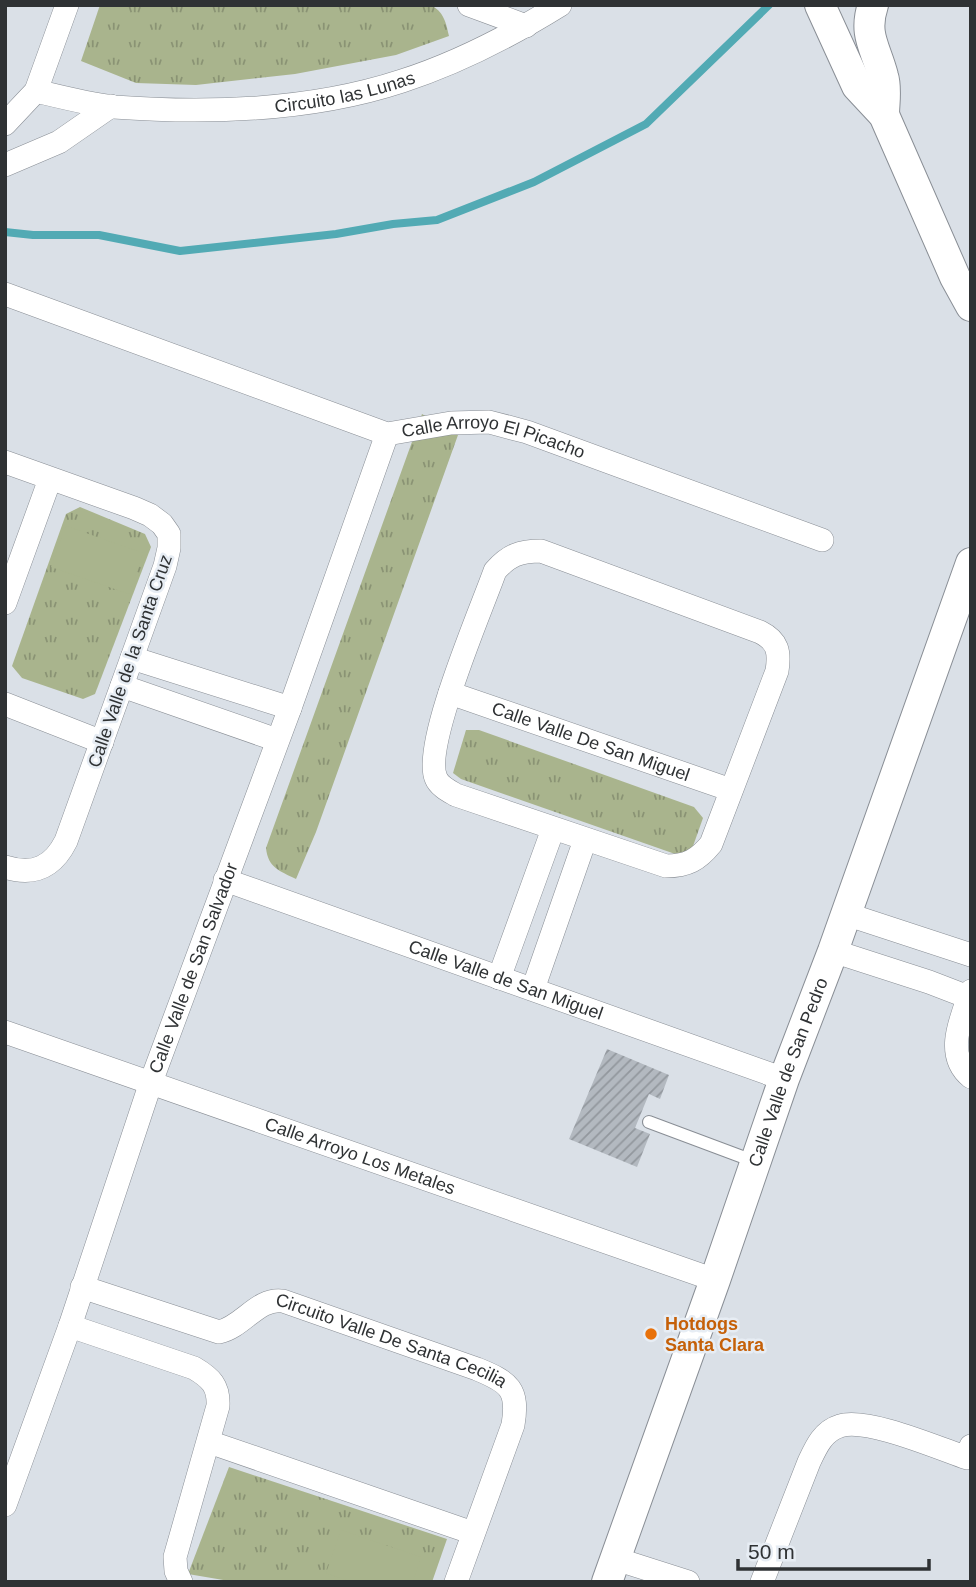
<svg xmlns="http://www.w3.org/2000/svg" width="976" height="1587" font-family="Helvetica,sans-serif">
<defs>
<pattern id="park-tufts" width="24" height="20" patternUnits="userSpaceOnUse" patternTransform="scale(1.75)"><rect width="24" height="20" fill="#a9b48d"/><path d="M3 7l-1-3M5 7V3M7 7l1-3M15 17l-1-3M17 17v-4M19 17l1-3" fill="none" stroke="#8a9374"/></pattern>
<pattern id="building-hatch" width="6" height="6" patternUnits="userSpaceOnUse" patternTransform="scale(1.75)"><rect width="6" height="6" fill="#b3b9c0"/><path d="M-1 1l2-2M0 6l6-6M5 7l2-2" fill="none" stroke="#92979d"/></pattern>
</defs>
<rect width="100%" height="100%" fill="#dae0e7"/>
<!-- park -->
<g fill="url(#park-tufts)">
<path d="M100 5H430C444 11 446 23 449 36L396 55 295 74 196 85 136 83 81 61Z"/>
<path d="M422 414 458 435 316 832 296 879C280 871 268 868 266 848Z"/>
<path d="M80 507 145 534 151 547 95 694 83 699 22 678 12 666 66 514Z"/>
<path d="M466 730H479L694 807 703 818 692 849 678 855 461 779 453 773Z"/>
<path d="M229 1467 447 1539 432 1582H235L188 1574Z"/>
</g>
<!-- pitch -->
<g fill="#a9b48d">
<path d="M66 526 143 553 129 594 51 567Z"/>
<path d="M341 1530 421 1557 413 1582H351L326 1573Z"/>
</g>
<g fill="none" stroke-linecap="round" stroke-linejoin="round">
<!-- stream -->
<path stroke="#52aab4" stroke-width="8" d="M5 232 33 235H99L180 251 336 234 393 224 437 220 534 182 646 124 769 5"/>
</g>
<!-- building -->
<path fill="url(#building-hatch)" d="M607 1049 669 1075 660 1099 649 1094 635 1128 650 1134 637 1167 569 1139Z"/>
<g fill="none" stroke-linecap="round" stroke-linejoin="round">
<!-- service casing -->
<g stroke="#898e95" stroke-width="14">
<path id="service" d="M649 1122 756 1162"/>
</g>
<!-- minor casing -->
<g stroke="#898e95" stroke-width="24">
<g id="minor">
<path d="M469 5 526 26"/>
<path id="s1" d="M36 91C61 97 88 104 114 107 209 114 311 111 402 81 458 63 510 36 560 5"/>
<path d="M5 124 36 91 67 5"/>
<path d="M5 165 59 142 111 106"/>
<path id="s2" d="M5 294 387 434 451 423 489 422 527 432 822 540"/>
<path d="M5 462 134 508 150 515 162 524 169 534V548L165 566 66 841C53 867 34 876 5 867"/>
<path d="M541 551 760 632C778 641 780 652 777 671L711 844C698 860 687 866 666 866L456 795C449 791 439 786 436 778 422 746 482 608 495 571 509 555 520 551 541 551Z"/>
<path d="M5 603 50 479"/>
<path d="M132 658 290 708"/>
<path d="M122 686 277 740"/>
<path id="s3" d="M450 693 731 790"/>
<path d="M5 704 102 742"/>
<path id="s4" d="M225 880 784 1079"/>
<path d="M846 914 971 955"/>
<path d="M833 951 929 982 968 997"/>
<path d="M499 978 553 829"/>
<path d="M533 989 585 840"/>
<path d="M971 991C961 1019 944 1055 971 1077"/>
<path id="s5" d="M5 1032 715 1280"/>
<path id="s6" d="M82 1287 219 1332C243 1327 258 1297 283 1301L477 1369C509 1382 519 1389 513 1425L456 1582"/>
<path d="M70 1326 194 1368C211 1378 219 1386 218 1406L175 1557 176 1571 181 1582"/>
<path d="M209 1442 473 1533"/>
<path id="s7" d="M5 1505 70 1326 151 1082 290 708 387 434"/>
<path d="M616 1559 688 1582"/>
<path d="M762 1582 809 1462C816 1447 823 1431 840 1426 866 1417 938 1448 967 1458L971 1446"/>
</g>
</g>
<!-- tertiary casing -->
<g stroke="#898e95" stroke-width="32">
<g id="tertiary">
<path d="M820 5 857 86 884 115 955 277 971 306"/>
<path d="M873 5C863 35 876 48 883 76 887 88 884 103 884 115"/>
<path id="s8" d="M607 1582 715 1280 784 1079 833 951 971 563"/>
</g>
</g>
<!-- service -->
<use href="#service" stroke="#fff" stroke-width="12"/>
<!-- minor -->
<use href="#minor" stroke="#fff" stroke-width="23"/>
<!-- tertiary -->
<use href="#tertiary" stroke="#fff" stroke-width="30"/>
</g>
<!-- markers -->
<circle fill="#e8710a" stroke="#e7edf4" stroke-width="2.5" cx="651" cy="1334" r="7"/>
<g text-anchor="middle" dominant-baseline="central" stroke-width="5" stroke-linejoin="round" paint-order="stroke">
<!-- street labels -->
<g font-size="18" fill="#2f3234" stroke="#e7edf4">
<text stroke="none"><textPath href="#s1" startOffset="312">Circuito las Lunas</textPath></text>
<text stroke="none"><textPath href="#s2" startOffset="516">Calle Arroyo El Picacho</textPath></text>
<text transform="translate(130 661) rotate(-71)">Calle Valle de la Santa Cruz</text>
<text stroke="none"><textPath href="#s3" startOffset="149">Calle Valle De San Miguel</textPath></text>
<text stroke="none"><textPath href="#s7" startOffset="569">Calle Valle de San Salvador</textPath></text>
<text stroke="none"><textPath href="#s4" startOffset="298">Calle Valle de San Miguel</textPath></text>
<text stroke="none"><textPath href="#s8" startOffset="541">Calle Valle de San Pedro</textPath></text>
<text stroke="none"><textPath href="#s5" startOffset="376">Calle Arroyo Los Metales</textPath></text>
<text stroke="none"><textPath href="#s6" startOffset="332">Circuito Valle De Santa Cecilia</textPath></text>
</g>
<!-- food labels -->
<g font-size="18" font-weight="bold" fill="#c56008" stroke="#e7edf4" text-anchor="start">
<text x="665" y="1324">Hotdogs<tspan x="665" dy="21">Santa Clara</tspan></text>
</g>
</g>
<!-- border -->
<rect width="976" height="1587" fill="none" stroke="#2f3234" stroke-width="14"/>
<!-- scale -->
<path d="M738 1559v10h191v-10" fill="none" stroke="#2f3234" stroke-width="3.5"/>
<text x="748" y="1559" font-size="21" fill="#2f3234" stroke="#e7edf4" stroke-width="5" paint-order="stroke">50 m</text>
</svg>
